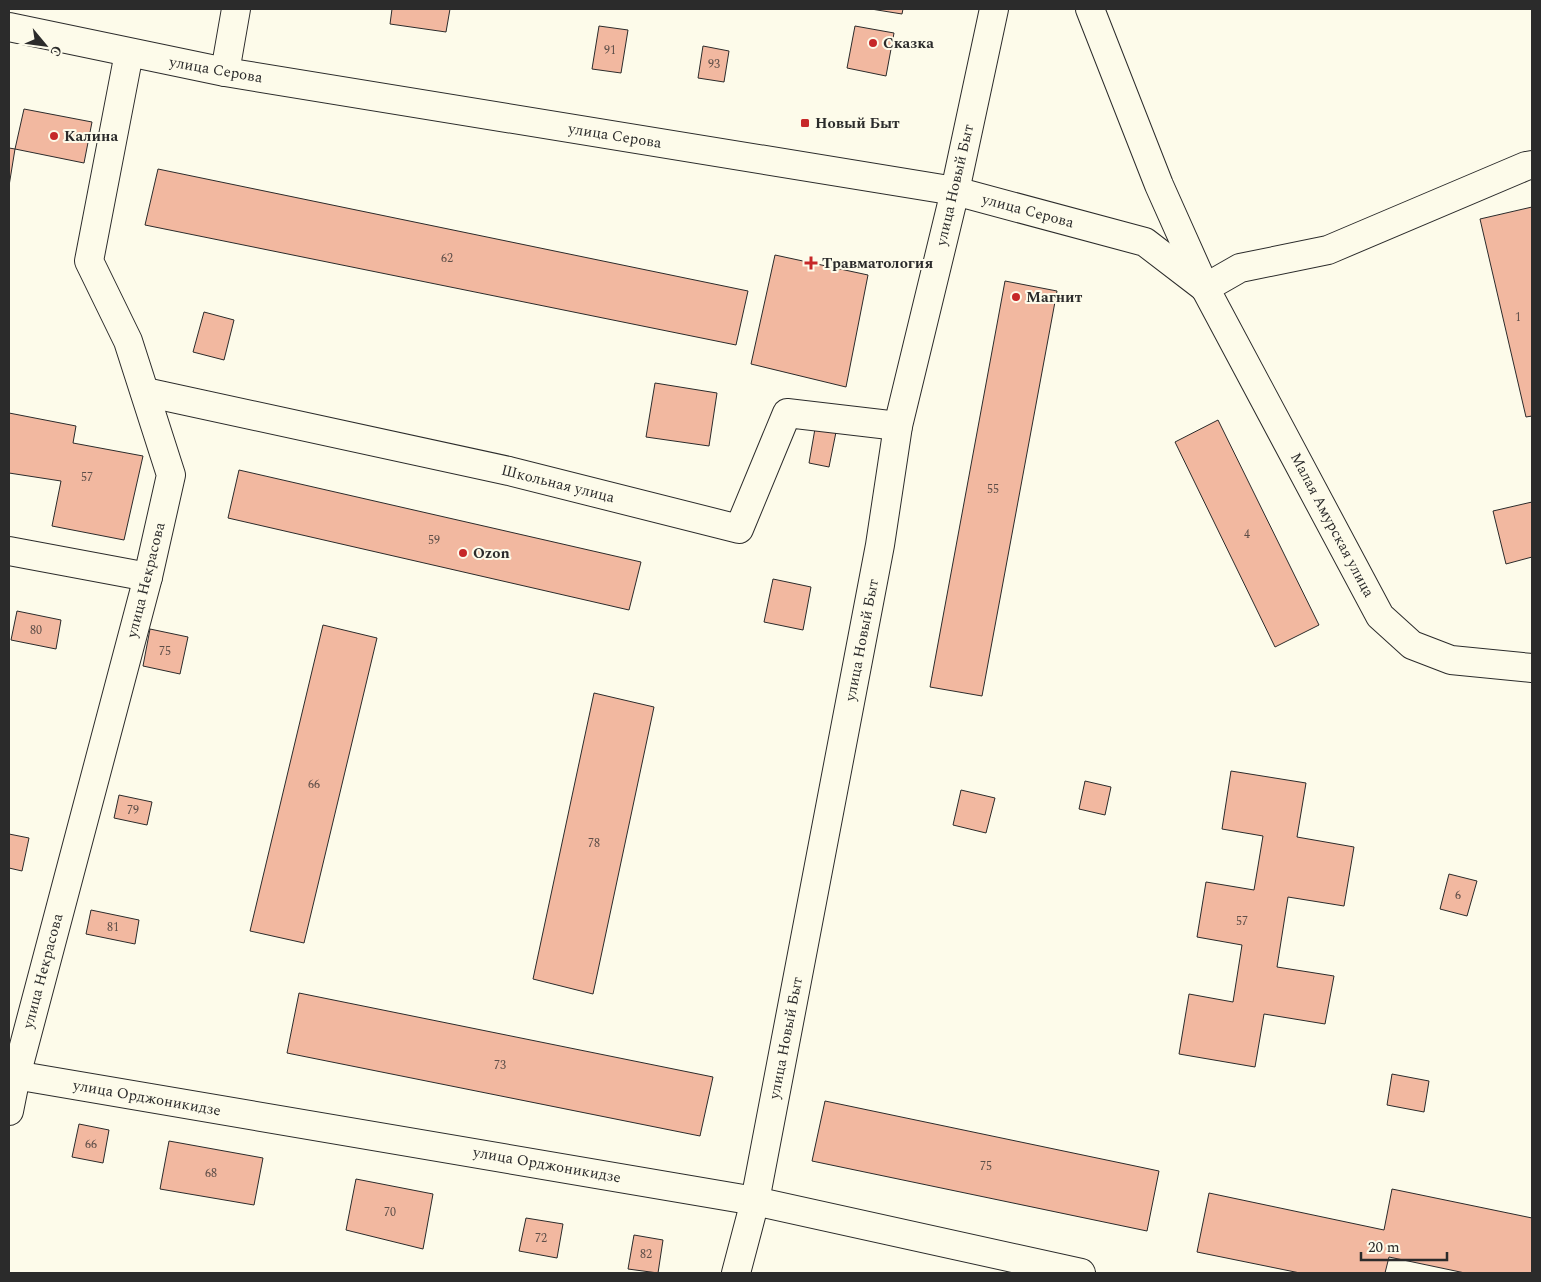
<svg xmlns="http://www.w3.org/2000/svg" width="1541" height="1282" font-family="Spectral,serif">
<rect width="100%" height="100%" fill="#fdfbea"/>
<!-- building -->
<g fill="#f2b8a0" stroke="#2b2b2b">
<path d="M392 9H450L446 32 390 24Z"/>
<path d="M871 9H903L902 14Z"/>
<path d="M599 26 628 30 621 73 592 69Z"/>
<path d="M855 26 894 33 886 76 847 68Z"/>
<path d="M703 46 729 51 724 82 698 78Z"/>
<path d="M24 109 92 122 84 163 15 149Z"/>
<path d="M9 148 15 149 9 186Z"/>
<path d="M158 169 748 291 736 345 145 225Z"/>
<path d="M1532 207V416L1526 417 1480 219Z"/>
<path d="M775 255 868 275 846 387 751 364Z"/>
<path d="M1005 281 1057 291 982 696 930 687Z"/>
<path d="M204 312 234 320 224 360 193 352Z"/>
<path d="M655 383 717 393 709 446 646 437Z"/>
<path d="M9 413 76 426 73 443 143 456 124 540 52 526 61 481 9 473Z"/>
<path d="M1218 420 1319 625 1275 647 1175 442Z"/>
<path d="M816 423 837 427 829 467 809 463Z"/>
<path d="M239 470 641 562 629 610 228 518Z"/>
<path d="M1532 502V557L1506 564 1493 511Z"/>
<path d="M773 579 811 587 803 630 764 622Z"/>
<path d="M17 611 61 620 56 649 11 640Z"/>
<path d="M323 625 377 638 304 943 250 931Z"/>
<path d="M150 629 188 637 180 674 143 666Z"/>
<path d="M594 693 654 707 593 994 533 979Z"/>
<path d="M1231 771 1306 783 1297 837 1354 847 1344 906 1288 897 1277 967 1334 976 1325 1024 1264 1014 1255 1067 1179 1054 1189 994 1233 1002 1242 945 1197 937 1206 882 1254 890 1263 836 1222 829Z"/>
<path d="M1085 781 1111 787 1105 815 1079 809Z"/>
<path d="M961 790 995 798 986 833 953 825Z"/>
<path d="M119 795 152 802 147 825 114 818Z"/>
<path d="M9 834 29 838 22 871 9 868Z"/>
<path d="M1449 874 1477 881 1467 916 1440 909Z"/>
<path d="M91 910 139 920 135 944 86 934Z"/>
<path d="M299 993 713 1077 700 1136 287 1053Z"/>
<path d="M1392 1074 1429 1081 1424 1112 1387 1105Z"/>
<path d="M825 1101 1159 1171 1147 1231 812 1161Z"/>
<path d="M79 1124 109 1130 103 1163 72 1157Z"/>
<path d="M169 1141 263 1158 254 1205 160 1189Z"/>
<path d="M356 1179 433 1194 423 1249 346 1230Z"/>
<path d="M1392 1189 1532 1218V1273H1465L1389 1257 1385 1273H1300L1197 1252 1209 1193 1384 1230Z"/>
<path d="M526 1218 563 1224 557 1258 519 1251Z"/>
<path d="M634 1235 663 1240 658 1273 628 1269Z"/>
</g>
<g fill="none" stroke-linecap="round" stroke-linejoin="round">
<!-- minor casing -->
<g stroke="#2b2b2b" stroke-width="30">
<g id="minor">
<path d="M1090 9 1159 185 1205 288 1380 616 1412 645 1451 660 1532 668"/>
<path d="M9 27 225 72 955 191 1145 242 1205 288"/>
<path d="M225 72 236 9"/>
<path d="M1205 288 1240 268 1328 250 1526 166 1532 165"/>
<path d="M145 392 509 471 739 529 787 413 898 426"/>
<path d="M9 551 148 577"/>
<path d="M9 1074 755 1201 1081 1273"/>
<path d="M9 1111 16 1076 148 577 171 475 128 341 89 261 129 53"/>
<path d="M736 1273 755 1201 880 545 898 426 955 191 994 9"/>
</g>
</g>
<!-- minor -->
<use href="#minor" stroke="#fdfbea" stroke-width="28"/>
</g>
<!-- markers -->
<g fill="#c62828" stroke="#fdfbea" stroke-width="2">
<circle cx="873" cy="43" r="5"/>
<rect x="800" y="118" width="10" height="10" rx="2.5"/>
<circle cx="54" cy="136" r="5"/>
<path d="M808.5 255.5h5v5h5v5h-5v5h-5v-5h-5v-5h5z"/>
<circle cx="1016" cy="297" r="5"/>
<circle cx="463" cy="553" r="5"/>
</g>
<g text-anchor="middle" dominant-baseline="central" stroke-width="4" stroke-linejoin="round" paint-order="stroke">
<!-- number labels -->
<g font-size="12" fill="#5d4e48">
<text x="610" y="50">91</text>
<text x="714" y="64">93</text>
<text x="447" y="258">62</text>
<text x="1518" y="317">1</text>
<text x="87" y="477">57</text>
<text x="993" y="489">55</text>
<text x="1247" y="534">4</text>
<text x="434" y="540">59</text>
<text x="36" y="630">80</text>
<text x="165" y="651">75</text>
<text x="314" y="784">66</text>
<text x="133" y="810">79</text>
<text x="594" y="843">78</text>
<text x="1458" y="895">6</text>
<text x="1242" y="921">57</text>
<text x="113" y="927">81</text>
<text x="500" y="1065">73</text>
<text x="91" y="1144">66</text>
<text x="986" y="1166">75</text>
<text x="211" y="1173">68</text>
<text x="390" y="1212">70</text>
<text x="541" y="1238">72</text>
<text x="646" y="1254">82</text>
</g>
<!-- poi labels -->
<g font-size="15" font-weight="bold" fill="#2b2b2b" stroke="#fdfbea" text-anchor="start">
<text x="883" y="43">Сказка</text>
<text x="815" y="123">Новый Быт</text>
<text x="64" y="136">Калина</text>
<text x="822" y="263">Травматология</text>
<text x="1026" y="297">Магнит</text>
<text x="473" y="553">Ozon</text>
</g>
<!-- street labels -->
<g font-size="15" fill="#2b2b2b" stroke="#fdfbea">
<text transform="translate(216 70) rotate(10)">улица Серова</text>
<text transform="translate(615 136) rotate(9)">улица Серова</text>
<text transform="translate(955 185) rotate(-77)">улица Новый Быт</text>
<text transform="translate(1028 211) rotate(15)">улица Серова</text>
<text transform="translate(558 484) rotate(14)">Школьная улица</text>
<text transform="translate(1332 525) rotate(62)">Малая Амурская улица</text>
<text transform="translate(146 580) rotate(-76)">улица Некрасова</text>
<text transform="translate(862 640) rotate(-79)">улица Новый Быт</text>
<text transform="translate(43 971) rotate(-75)">улица Некрасова</text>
<text transform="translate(786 1038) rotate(-79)">улица Новый Быт</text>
<text transform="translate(147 1098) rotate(10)">улица Орджоникидзе</text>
<text transform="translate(547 1165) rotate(10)">улица Орджоникидзе</text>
</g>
</g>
<!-- border -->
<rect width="1541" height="1282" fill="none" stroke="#2b2b2b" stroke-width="20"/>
<!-- north arrow -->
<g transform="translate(45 45) rotate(119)" stroke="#fdfbea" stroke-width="4" paint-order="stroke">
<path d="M0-4L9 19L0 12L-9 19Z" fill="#2b2b2b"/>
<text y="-8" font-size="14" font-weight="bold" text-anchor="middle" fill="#2b2b2b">С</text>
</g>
<!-- scale -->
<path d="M1361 1252v8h86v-8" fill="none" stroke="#2b2b2b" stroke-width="2.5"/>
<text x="1368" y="1252" font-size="15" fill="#2b2b2b" stroke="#fdfbea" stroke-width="4" paint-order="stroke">20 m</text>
</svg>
